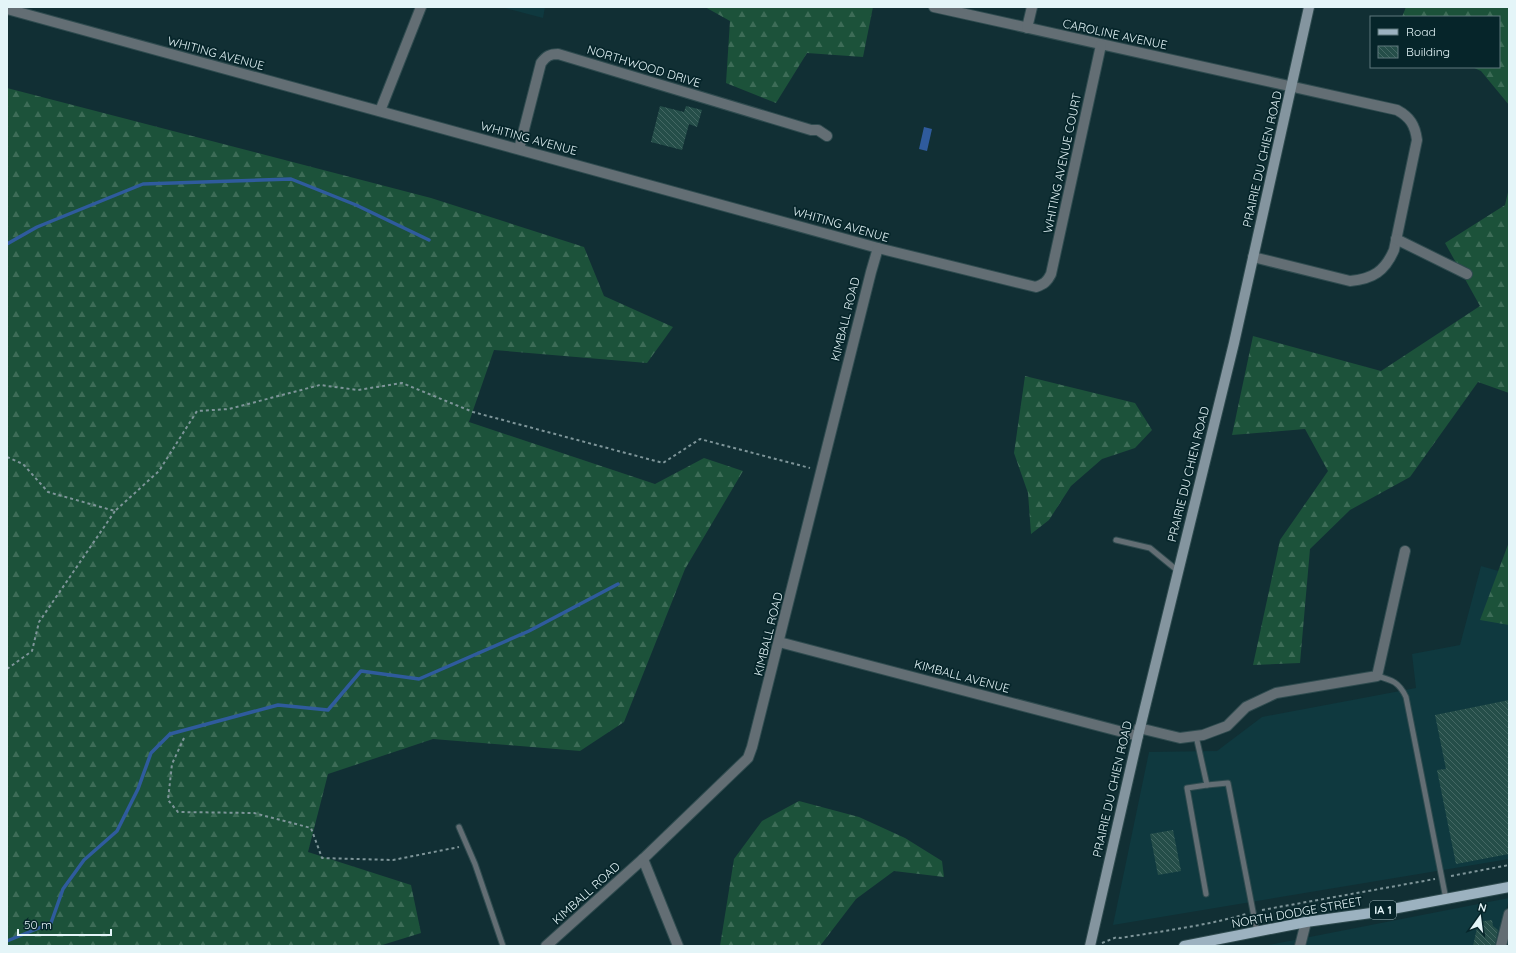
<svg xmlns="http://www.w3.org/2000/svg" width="1516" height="953" font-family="Quicksand,sans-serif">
<defs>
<pattern id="forest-firs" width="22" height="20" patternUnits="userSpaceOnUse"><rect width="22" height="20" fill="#1c523a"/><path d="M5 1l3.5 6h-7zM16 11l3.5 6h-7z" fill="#3d6c57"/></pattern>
<pattern id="building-back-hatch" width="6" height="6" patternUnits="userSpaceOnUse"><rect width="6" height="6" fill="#254e49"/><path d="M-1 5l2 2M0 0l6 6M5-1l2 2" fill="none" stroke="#446864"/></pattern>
</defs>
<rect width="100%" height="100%" fill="#112f34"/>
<!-- built -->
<g fill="#0f393f">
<path d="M501 7H545L543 18Z"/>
<path d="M1481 566 1509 574V859L1113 925 1149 752 1217 751 1262 717 1416 688 1412 654 1460 645Z"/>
<path d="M1509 898 1498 946H1263Z"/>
</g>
<!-- forest -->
<g fill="url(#forest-firs)">
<path d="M705 7H873L863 57 807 53 776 103 726 83 730 21Z"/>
<path d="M1406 7H1509V105L1481 71 1472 67H1499V17H1402Z"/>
<path d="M7 88 431 198 584 247 604 296 673 327 647 363 494 350 469 422 655 484 704 458 743 471 685 569 624 722 580 751 433 739 328 774 308 852 411 885 421 933 379 946H7Z"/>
<path d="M1509 188V393L1478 382 1410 477 1350 510 1310 549 1300 663 1253 665 1280 540 1328 471 1305 429 1232 435 1253 336 1381 371 1480 306 1445 243 1505 205Z"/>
<path d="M1025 376 1135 403 1152 430 1135 448 1102 459 1071 486 1049 520 1031 534 1028 493 1014 453Z"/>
<path d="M1509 542V625L1480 620Z"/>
<path d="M799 801 859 817 905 838 942 861 944 877 894 871 856 899 820 946H720L734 859 762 821Z"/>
</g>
<!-- water -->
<path fill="#2f5b9d" d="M924 127 932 129 927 151 919 149Z"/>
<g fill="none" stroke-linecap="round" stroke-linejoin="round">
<!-- stream -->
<g stroke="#2f5b9d" stroke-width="3.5">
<path d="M7 244 37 227 143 184 291 179 356 205 429 240"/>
<path d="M7 941 51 923 63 889 84 860 117 831 138 789 151 753 170 734 278 705 328 710 361 671 419 679 529 631 618 584"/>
</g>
</g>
<!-- building -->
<g fill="url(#building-back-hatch)">
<path d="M660 106 684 112 686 106 702 110 697 127 689 124 682 150 651 142Z"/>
<path d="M1509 700V854L1456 864 1437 770 1446 769 1435 715Z"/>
<path d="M1173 830 1181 871 1158 875 1150 834Z"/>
<path d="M1492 920 1493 926 1498 930 1495 946H1473L1477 928 1476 922Z"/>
</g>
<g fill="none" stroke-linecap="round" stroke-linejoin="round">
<!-- lane casing -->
<g stroke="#2f4b4f" stroke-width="7">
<g id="lane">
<path d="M1116 540 1150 548 1178 571"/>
<path d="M1377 676C1392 680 1399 682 1406 697L1446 899"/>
<path d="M1196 736 1207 785 1228 783 1257 932"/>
<path d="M459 827 475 864 503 946"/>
<path d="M1206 894 1187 788 1207 785"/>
</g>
</g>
<!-- street casing -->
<g stroke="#2f4b4f" stroke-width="12">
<g id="street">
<path d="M934 7 1397 110C1410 117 1415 125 1417 140L1394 250C1385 271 1373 279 1350 281L1253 257"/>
<path d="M7 9 878 248 1036 287C1044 284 1047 282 1051 274L1101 45"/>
<path d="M1027 28 1032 7"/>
<path d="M380 111 421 7"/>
<path d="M519 149 541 63C546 56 550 54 558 54L811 130H818L827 136"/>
<path d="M1396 239 1467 274"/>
<path d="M779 642 1138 736"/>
<path d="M1139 728 1180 738 1203 735 1227 726 1246 707 1276 693 1377 676 1405 551"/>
<path d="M643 859 678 946"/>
<path d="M546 946 643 859 748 758 752 747 871 272 878 248"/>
<path d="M1300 946 1306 922"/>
<path d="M1501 946 1509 914"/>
</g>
</g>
<!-- secondary casing -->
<g stroke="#2f4b4f" stroke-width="12">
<path id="secondary" d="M1090 946 1138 736 1234 343 1309 7"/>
</g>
<!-- primary casing -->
<g stroke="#2f4b4f" stroke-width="12">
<path id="primary" d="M1184 946 1306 922 1371 913 1509 887"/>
</g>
<!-- path -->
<g stroke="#7e9599" stroke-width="2" stroke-dasharray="3 3" stroke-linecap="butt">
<path d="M7 457 23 464 48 492 115 511 159 471 197 411 229 409 320 385 358 390 402 383 473 412 663 463 700 439 810 468"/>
<path d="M7 669 32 651 39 622 115 511"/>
<path d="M184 738 172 764 168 800 178 812 254 813 311 828 322 858 393 860 459 847"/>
<path d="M1451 876 1509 865"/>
<path d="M1262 910 1435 879"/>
<path d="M1102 943 1117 937 1120 938C1163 931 1205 926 1246 914"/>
</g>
<!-- lane -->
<use href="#lane" stroke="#636e74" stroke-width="5"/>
<!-- street -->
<use href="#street" stroke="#636e74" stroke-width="10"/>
<!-- secondary -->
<use href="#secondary" stroke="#84959f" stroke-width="10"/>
<!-- primary -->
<use href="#primary" stroke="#9cb2c0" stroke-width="10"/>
</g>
<g text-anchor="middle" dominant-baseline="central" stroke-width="3.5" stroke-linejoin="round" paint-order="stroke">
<!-- shield labels -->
<rect fill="#06252a" stroke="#a1b7ba" stroke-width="1" x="1370" y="901" width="26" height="18" rx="3"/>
<g font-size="11" font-weight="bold" fill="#e4f5f8">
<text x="1383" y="910">IA 1</text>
</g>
<!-- street labels -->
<g font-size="12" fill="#e4f5f8" stroke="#06252a">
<text transform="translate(1115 34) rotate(12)">CAROLINE AVENUE</text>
<text transform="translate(216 53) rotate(15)">WHITING AVENUE</text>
<text transform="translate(644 66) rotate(17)">NORTHWOOD DRIVE</text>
<text transform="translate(529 138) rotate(15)">WHITING AVENUE</text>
<text transform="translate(1262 159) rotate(-77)">PRAIRIE DU CHIEN ROAD</text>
<text transform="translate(1062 163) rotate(-78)">WHITING AVENUE COURT</text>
<text transform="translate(841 224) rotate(16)">WHITING AVENUE</text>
<text transform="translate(845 319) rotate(-76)">KIMBALL ROAD</text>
<text transform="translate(1188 474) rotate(-76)">PRAIRIE DU CHIEN ROAD</text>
<text transform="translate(768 634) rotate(-76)">KIMBALL ROAD</text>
<text transform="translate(962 676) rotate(15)">KIMBALL AVENUE</text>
<text transform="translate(1112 789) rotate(-77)">PRAIRIE DU CHIEN ROAD</text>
<text transform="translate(586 893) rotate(-42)">KIMBALL ROAD</text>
<text transform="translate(1297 912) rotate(-10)">NORTH DODGE STREET</text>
</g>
</g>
<!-- border -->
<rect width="1516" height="953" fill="none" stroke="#e4f5f8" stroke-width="16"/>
<!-- legend -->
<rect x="1370" y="16" width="130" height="52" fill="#06252a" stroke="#5f787c"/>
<rect x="1378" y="29" width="20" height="6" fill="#9cb2c0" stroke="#5f787c"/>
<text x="1406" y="36" font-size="12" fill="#e4f5f8">Road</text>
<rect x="1378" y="46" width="20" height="12" fill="url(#building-back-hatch)" stroke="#5f787c"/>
<text x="1406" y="56" font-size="12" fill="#e4f5f8">Building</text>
<!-- north arrow -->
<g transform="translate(1480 917) rotate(14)" stroke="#06252a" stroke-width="3" paint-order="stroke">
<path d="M0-3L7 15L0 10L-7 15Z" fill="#e4f5f8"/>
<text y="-6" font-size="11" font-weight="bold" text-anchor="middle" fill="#e4f5f8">N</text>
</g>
<!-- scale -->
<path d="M18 929v6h93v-6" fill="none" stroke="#e4f5f8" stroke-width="2"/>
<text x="24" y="929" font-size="12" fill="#e4f5f8" stroke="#06252a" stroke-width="3" paint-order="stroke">50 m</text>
</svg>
